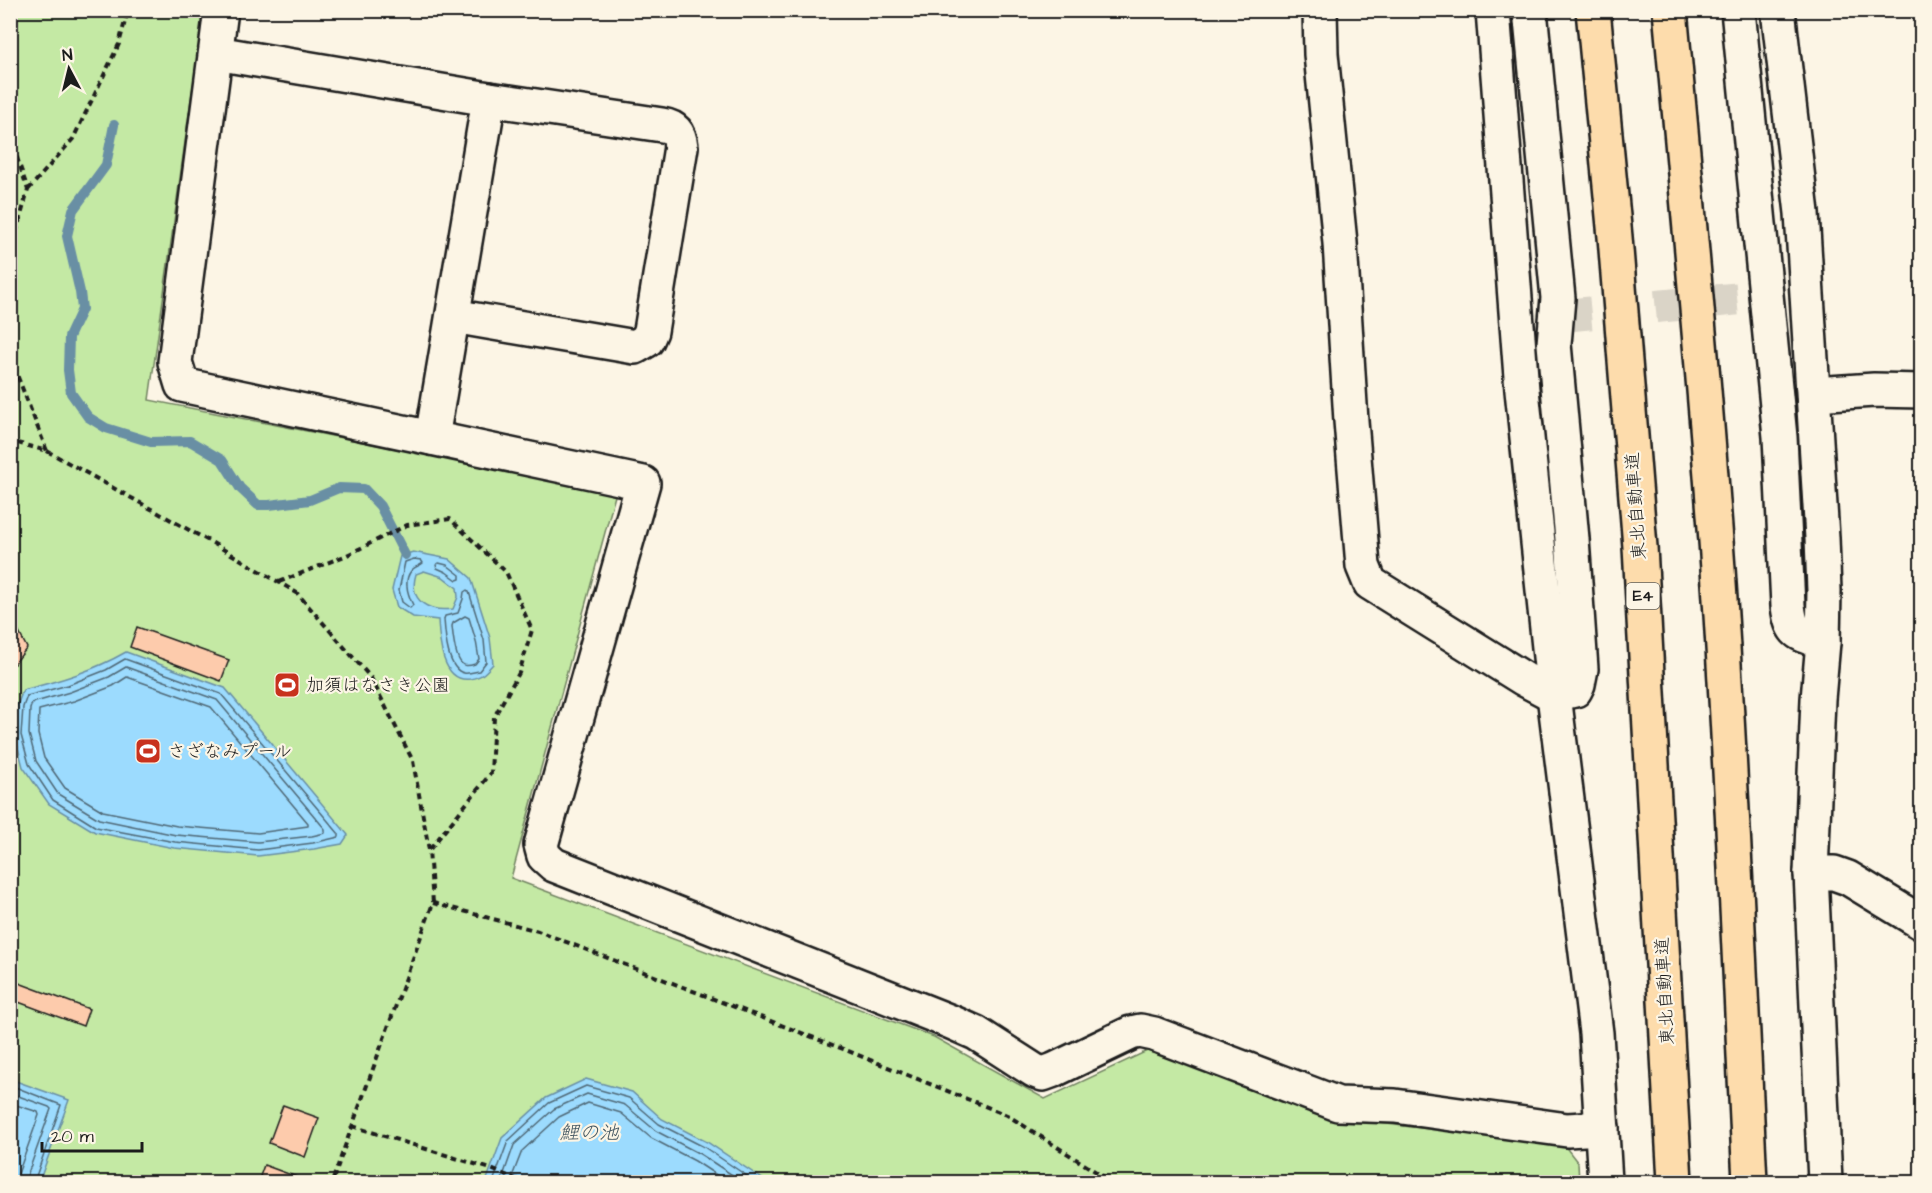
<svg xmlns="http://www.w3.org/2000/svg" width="1932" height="1193" font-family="'Architects Daughter','Klee One',sans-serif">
<rect width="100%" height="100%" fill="#fcf5e5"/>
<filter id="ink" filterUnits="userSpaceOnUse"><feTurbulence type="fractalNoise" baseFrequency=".0167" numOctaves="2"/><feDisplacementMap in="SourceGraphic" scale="12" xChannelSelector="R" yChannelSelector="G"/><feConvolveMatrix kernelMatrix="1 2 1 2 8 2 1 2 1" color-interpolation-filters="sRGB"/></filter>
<g filter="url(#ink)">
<!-- green -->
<path fill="#c4e9a4" stroke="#708260" stroke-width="1.5" d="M10 11H205L191 99 149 400 616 492 511 878 934 1037 1045 1099 1147 1051 1353 1120 1564 1145 1578 1163 1579 1182H11Z"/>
<!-- water -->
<g fill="#9cdbfe" stroke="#698fa4" stroke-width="1.5" fill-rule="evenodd">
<path d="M413 552 449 559 471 578 490 638 493 664C485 673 482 677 470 679 442 683 439 640 438 620L413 617 397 607 392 590 400 556ZM424 571 443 577 457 588 458 597 453 609C429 612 408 602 416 574Z"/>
<path d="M126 652 225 688 348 835 342 844 314 849 258 856 174 848 95 832 49 804 23 767 15 736 17 706 23 690C59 681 93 671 126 652Z"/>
<path d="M10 1079 69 1100 39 1182H11Z"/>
<path d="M586 1079 632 1092 662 1119 707 1142 767 1182H486L502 1138 546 1098Z"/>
</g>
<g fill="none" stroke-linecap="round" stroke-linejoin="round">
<!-- shore -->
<g stroke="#4f6876" stroke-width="1.5">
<path d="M414 559 421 560 423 563C420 566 413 567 411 571 403 581 408 595 413 605L410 608 402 602 399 590 405 562Z"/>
<path d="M439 563 447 565 460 575V579L457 580 446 572 437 568 436 565Z"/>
<path d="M467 590 469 592 484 640 486 662 479 671C474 672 468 674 464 673 447 670 445 633 444 619L445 616 458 613 463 599 464 592Z"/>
<path d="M465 616 469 618 476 641 479 659 475 664C472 665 466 666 464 665 455 662 453 635 452 626L453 623Z"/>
<path d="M125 659 221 694 339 834V837L313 843 258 850 175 842 96 827 53 800 29 764 21 735 23 707 27 696 68 685 106 670Z"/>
<path d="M126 667 217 700 325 829V833L312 836 258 842 176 835 99 819 58 794 36 761 29 734 30 709 32 703 70 692 109 677Z"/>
<path d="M127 677 211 707 308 823V826L258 833 177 826 103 811 65 788 44 758 38 734 39 710 74 701 113 686Z"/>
<path d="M10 1085 61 1105 34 1182"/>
<path d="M10 1093 49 1107 51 1109 27 1176 26 1182"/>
<path d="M10 1103 38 1112 39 1115 18 1174 17 1182"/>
<path d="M493 1182 508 1141 549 1103 586 1086 629 1098 659 1124 704 1147 756 1182"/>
<path d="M501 1182 514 1145 554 1109 587 1094 625 1105 656 1131 700 1154 743 1182"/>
<path d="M510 1182 522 1151 559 1117 588 1103 621 1113 651 1138 695 1161 727 1182"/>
</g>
<!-- stream -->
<path stroke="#698fa4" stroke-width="10" d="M114 125 106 165 73 210 67 236 80 292 82 309 69 337 68 370 71 393 88 417 106 428 151 442 190 441 222 460 240 488 258 505H269L310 500 339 488 364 489 380 506 405 555"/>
</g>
<!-- building -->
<g fill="#fdcbac" stroke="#1c1c1c" stroke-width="1.5">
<path d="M13 621 27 648 10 669V626Z"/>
<path d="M137 627 229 660 221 681 130 647Z"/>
<path d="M19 983 89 1009 83 1026 13 1000Z"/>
<path d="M283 1105 319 1118 305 1157 269 1143Z"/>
<path d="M264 1165 302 1179 300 1182H258Z"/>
</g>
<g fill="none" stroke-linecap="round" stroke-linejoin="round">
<!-- minor-tunnel -->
<path stroke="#dad4c7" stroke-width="33" stroke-dasharray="33 16" stroke-linecap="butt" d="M1558 316 1767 296"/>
<!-- minor casing -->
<g stroke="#1c1c1c" stroke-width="38">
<g id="minor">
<path d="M221 10 175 362 182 385 643 483 541 845 544 856 554 865 951 1022 976 1033 1035 1071 1043 1074 1054 1070 1131 1033 1140 1031 1154 1034 1338 1104 1395 1106 1567 1130 1602 1128"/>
<path d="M1320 10 1321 54 1340 243 1351 421 1363 566 1370 583 1524 679 1554 695 1575 690 1578 684 1581 669 1572 539 1554 344 1558 298 1530 10"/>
<path d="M1738 10 1780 437 1788 606C1792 635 1797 633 1823 642"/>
<path d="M216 53 489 99 662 125C675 127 680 134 681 147L651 331 647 340 635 347 453 316"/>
<path d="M432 438 489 99"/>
<path d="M1811 873H1834L1848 878 1922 923"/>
</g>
</g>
<!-- tertiary casing -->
<g stroke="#1c1c1c" stroke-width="38">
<g id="tertiary">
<path d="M1493 10 1522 390 1554 695 1596 1033 1605 1182"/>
<path d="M1778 10 1802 213 1822 538 1824 591 1823 642 1818 699 1811 873 1825 1182"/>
<path d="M1814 394 1874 390 1922 391"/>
</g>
</g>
<!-- motorway casing -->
<g stroke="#1c1c1c" stroke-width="38">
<g id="motorway">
<path d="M1593 10 1615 237 1640 547 1675 1182"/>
<path d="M1670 10C1687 197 1705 383 1718 569 1732 774 1740 978 1750 1182"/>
</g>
</g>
<!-- path -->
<g stroke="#1c1c1c" stroke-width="4" stroke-dasharray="6 4.5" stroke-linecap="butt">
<path d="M10 137 28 190 10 255"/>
<path d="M28 190 73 139 119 44 128 10"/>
<path d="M10 357 47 451 10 441"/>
<path d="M47 451 216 545 297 593 371 678 413 761 429 850 433 903 332 1182"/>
<path d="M279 582 347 555 407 525 450 519 506 572 532 630 519 673 494 717 491 773 430 849"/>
<path d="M433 903 538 931 843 1049 1007 1115 1112 1182"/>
<path d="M352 1126 491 1169 523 1182"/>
</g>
<!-- minor -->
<use href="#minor" stroke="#fcf5e5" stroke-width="33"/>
<!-- tertiary -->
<use href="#tertiary" stroke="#fcf5e5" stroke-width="33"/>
<!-- motorway -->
<use href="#motorway" stroke="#fddcac" stroke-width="33"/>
</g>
</g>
<!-- icons -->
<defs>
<g id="stadium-square" transform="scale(1.35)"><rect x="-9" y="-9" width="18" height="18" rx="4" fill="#c8321e" stroke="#fcf5e5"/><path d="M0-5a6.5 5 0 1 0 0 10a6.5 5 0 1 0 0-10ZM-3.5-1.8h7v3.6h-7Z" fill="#fff"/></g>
</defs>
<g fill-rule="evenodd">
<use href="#stadium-square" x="287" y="685"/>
<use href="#stadium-square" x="148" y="751"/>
</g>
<g text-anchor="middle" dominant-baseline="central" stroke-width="4.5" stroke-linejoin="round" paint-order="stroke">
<!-- shield labels -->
<rect fill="#fcf5e5" stroke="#5f5d58" stroke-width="1.5" x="1626.5" y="583" width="33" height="26" rx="4.5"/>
<g font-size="16" font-weight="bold" fill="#1c1c1c">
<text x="1643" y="596">E4</text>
</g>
<!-- street labels -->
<g font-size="18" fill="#1c1c1c" stroke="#fcf5e5">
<text transform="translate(1636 506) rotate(-94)">東北自動車道</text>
<text transform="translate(1665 991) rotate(-93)">東北自動車道</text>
</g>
<!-- poi labels -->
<g font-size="18" fill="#1c1c1c" stroke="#fcf5e5" text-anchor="start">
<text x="306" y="685">加須はなさき公園</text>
<text x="168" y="751">さざなみプール</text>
</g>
<!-- water labels -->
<g font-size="20" font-style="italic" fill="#425560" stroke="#fcf5e5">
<text x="589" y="1133">鯉の池</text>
</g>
</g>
<!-- margin -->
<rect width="1932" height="1193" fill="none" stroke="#fcf5e5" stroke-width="36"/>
<rect x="18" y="18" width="1896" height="1157" fill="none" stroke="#1c1c1c" stroke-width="2" filter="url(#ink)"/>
<!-- north arrow -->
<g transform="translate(69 69) rotate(353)" stroke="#fcf5e5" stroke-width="4.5" paint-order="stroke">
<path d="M0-4.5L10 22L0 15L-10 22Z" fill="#1c1c1c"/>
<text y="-9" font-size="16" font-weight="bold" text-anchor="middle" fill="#1c1c1c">N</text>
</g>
<!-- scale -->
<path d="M42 1142v9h100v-9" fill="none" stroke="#1c1c1c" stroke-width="3"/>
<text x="51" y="1142" font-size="18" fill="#1c1c1c" stroke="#fcf5e5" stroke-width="4.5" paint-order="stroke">20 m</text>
</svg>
